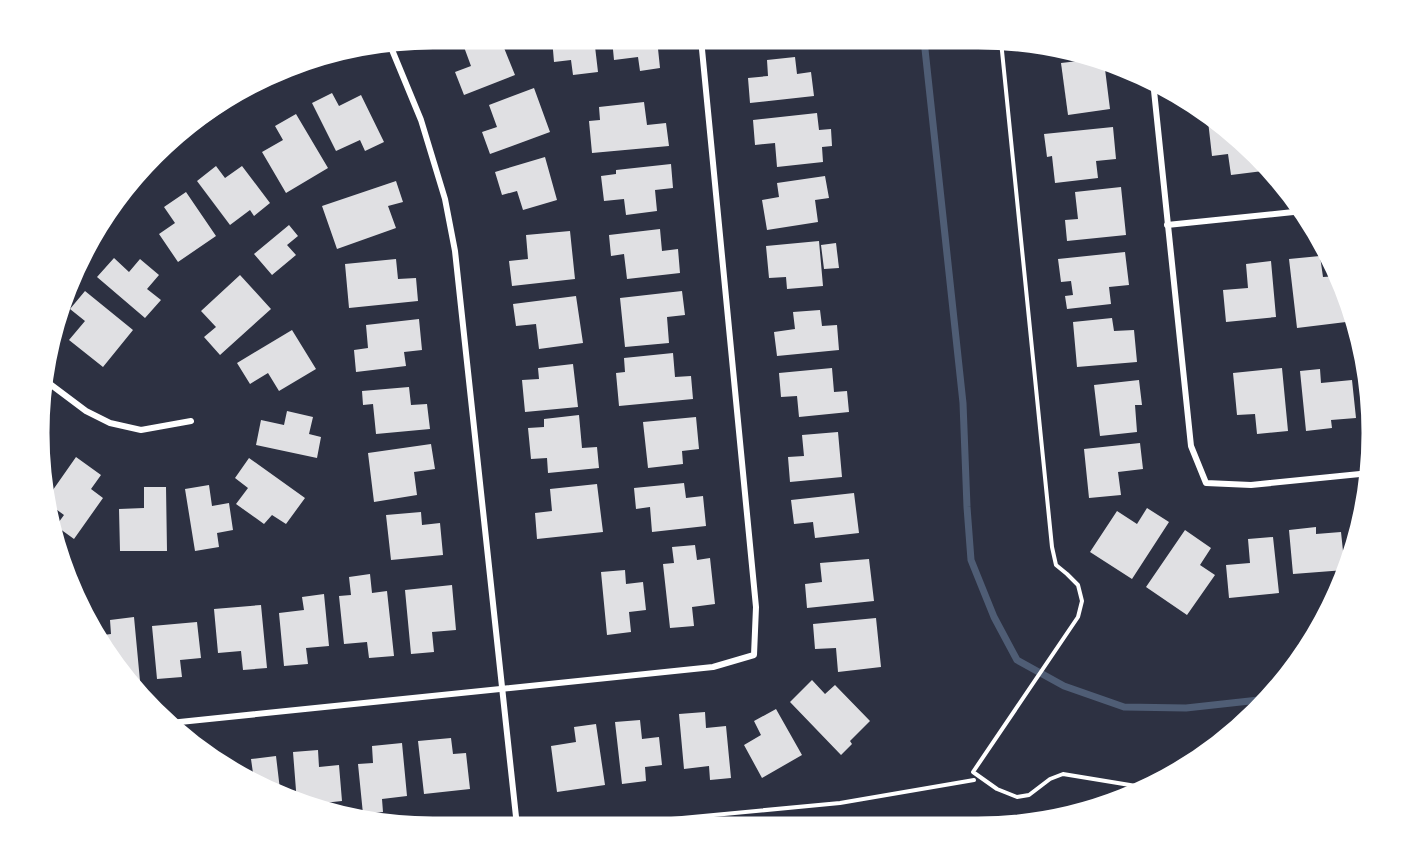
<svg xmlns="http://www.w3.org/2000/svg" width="1411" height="866" font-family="'PT Sans',sans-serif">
<rect width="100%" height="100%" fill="#2d3142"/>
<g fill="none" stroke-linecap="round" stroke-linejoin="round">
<!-- stream -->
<path stroke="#4f5d75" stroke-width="7" d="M924 40 963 403 967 507 971 560 994 617 1017 660 1064 686 1124 707 1186 708 1268 699"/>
</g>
<!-- building -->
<g fill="#e0e0e3">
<path d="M488 38H500L515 75 464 95 455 72 471 66 464 47Z"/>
<path d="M552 38H594L598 72 573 75 571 60 554 62Z"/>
<path d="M612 39H657L660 68 640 71 638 57 614 60Z"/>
<path d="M1045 45 1073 52V53L1046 55Z"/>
<path d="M795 57 797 74 811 72 814 96 750 103 748 78 768 76 767 60Z"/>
<path d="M1096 59 1104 61 1110 109 1068 115 1061 63Z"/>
<path d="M534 88 550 132 490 154 482 132 497 127 489 105Z"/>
<path d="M332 93 339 106 361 95 384 142 365 151 360 140 336 151 312 103Z"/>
<path d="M644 102 647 125 666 123 669 146 592 153 589 121 600 120 599 107Z"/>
<path d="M1207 112 1218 119 1262 160 1263 171 1231 175 1228 154 1212 156Z"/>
<path d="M817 113 819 130 831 129 832 146 822 147 823 162 777 167 775 143 755 145 753 120Z"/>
<path d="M296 114 328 168 286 193 262 152 283 140 275 126Z"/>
<path d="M1113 127 1116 159 1096 161 1098 178 1055 183 1052 156 1047 157 1044 134Z"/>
<path d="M545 157 557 200 523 210 517 191 502 195 495 172Z"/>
<path d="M671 164 673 188 655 190 657 211 626 215 624 199 604 201 601 176 616 174V170Z"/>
<path d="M216 166 225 178 242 166 270 203 254 216 250 210 230 225 197 181Z"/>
<path d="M825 176 829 198 815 200 818 222 767 230 762 200 779 197 777 183Z"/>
<path d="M396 181 403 202 388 206 396 228 337 249 322 206Z"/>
<path d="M1121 187 1126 235 1067 241 1065 220 1078 219 1075 192Z"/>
<path d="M186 192 216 236 178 262 159 234 175 223 164 207Z"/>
<path d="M289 225 298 236 287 245 296 255 272 275 254 254Z"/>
<path d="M660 229 662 251 678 249 680 273 627 279 624 254 611 256 609 235Z"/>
<path d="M570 231 575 279 512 286 509 261 528 259 526 235Z"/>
<path d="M819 241 823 286 787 289 786 277 769 278 766 246Z"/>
<path d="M836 243 839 268 824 269 821 245Z"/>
<path d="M1125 252 1129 285 1109 287 1111 304 1067 309 1065 296 1073 295 1071 281 1061 282 1058 259Z"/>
<path d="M1320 256 1323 277 1339 276 1340 279 1346 322 1297 328 1289 259Z"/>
<path d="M114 258 129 272 140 259 159 275 147 289 161 300 145 318 97 277Z"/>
<path d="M396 259 398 279 416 278 418 301 349 308 345 264Z"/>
<path d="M1271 261 1276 317 1226 322 1223 290 1248 288 1246 264Z"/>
<path d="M240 275 271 309 220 355 204 337 216 327 201 311Z"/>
<path d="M85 291 133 330 103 367 69 340 85 321 70 309Z"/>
<path d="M682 291 685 315 667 317 669 343 625 347 620 298Z"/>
<path d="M576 296 583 343 539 349 536 324 516 326 513 304Z"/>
<path d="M820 310 822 326 837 325 839 350 777 356 774 332 795 329 793 312Z"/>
<path d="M1112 318 1114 331 1134 330 1137 362 1077 367 1073 322Z"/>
<path d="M419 319 422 350 404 352 406 366 356 372 354 350 368 348 366 325Z"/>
<path d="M292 330 316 369 279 391 268 373 250 384 237 363Z"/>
<path d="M673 353 675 377 691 376 693 399 619 406 616 373 625 372 624 358Z"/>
<path d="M1364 353 1370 381 1371 402 1364 403 1359 354Z"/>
<path d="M573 364 578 407 525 412 522 380 539 379 538 368Z"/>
<path d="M832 368 834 392 847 391 849 412 799 417 797 396 781 397 779 373Z"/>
<path d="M1282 368 1288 431 1257 434 1255 414 1237 415 1233 373Z"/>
<path d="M1320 369 1321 383 1352 380 1356 418 1331 420 1332 428 1306 431 1300 371Z"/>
<path d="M1139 380 1142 405H1135L1137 432 1100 436 1094 385Z"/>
<path d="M409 387 411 405 427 404 430 429 376 434 373 404 363 405 362 391Z"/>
<path d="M287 411 313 417 309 434 321 437 317 458 256 445 261 420 284 425Z"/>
<path d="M579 415 582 448 597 447 599 468 548 473 547 458 531 459 528 428 544 427V419Z"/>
<path d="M696 417 699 449 682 451 683 464 648 468 643 422Z"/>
<path d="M838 432 842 477 790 482 788 457 804 456 802 435Z"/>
<path d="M1140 443 1143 469 1118 472 1121 495 1089 498 1084 449Z"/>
<path d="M431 444 435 469 414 472 417 495 374 502 368 453Z"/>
<path d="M76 457 101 475 91 489 103 498 74 539 56 526 64 515 49 504 48 497Z"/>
<path d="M249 458 305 498 286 524 272 515 264 524 236 504 248 488 235 478Z"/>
<path d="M684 483 686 498 703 496 706 526 652 532 650 507 636 509 634 488Z"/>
<path d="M597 484 603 532 537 539 535 513 552 511 550 489Z"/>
<path d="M209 485 212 506 229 503 233 530 217 533 219 547 195 551 185 489Z"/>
<path d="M144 487H166L167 551H120L119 509 144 508Z"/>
<path d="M854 493 859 533 815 538 813 522 794 524 791 500Z"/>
<path d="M1147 508 1169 522 1132 579 1090 552 1117 511 1137 524Z"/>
<path d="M421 512 422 525 440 523 443 555 391 560 386 515Z"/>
<path d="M1316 527V534L1341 532 1345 570 1293 574 1289 530Z"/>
<path d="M1185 530 1211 548 1200 565 1215 575 1187 615 1146 587Z"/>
<path d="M1273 537 1279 593 1229 598 1226 565 1250 563 1248 539Z"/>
<path d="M695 545 697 560 710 558 715 604 692 607 694 626 670 628 663 564 674 563 672 547Z"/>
<path d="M869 559 874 601 807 608 805 584 822 582 820 563Z"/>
<path d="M625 570 626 584 643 582 646 610 629 612 631 632 607 635 601 572Z"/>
<path d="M370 574 372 593 387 591 394 656 369 658 367 642 344 644 339 596 351 595 349 577Z"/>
<path d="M452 585 456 630 432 632 434 652 411 654 405 590Z"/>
<path d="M324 594 329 646 306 648 308 664 284 666 279 613 304 610 302 597Z"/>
<path d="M261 605 267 668 243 670 241 651 218 653 214 609Z"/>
<path d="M134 617 140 681 131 682 104 653 96 636 111 634 110 620Z"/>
<path d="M876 618 881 667 838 672 836 648 815 649 813 624Z"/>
<path d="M197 622 201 658 180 660 182 677 157 679 152 626Z"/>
<path d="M812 680 825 694 835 685 870 721 850 741 852 744 841 755 790 702Z"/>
<path d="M776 709 802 755 762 778 744 745 761 735 754 721Z"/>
<path d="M705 712 706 728 726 726 731 778 710 780 709 766 684 769 679 714Z"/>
<path d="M640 720 642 739 659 737 662 765 645 767 646 781 622 784 615 722Z"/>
<path d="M596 724 605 785 557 792 551 746 576 742 574 727Z"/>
<path d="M451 738 453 754 466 753 470 789 424 794 418 741Z"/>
<path d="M402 743 407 796 382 799 383 812 363 814 358 764 373 763 372 746Z"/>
<path d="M318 750 319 767 339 765 342 801 305 805 297 803 293 752Z"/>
<path d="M276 756 281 798 240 774 253 773 251 759Z"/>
</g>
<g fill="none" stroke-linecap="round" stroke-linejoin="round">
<!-- path -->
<g stroke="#fff" stroke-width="4">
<path d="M1001 41 1052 547 1056 565 1067 574 1078 585 1082 601 1078 617 973 772 997 789 1017 797 1029 795 1050 779 1063 774 1136 786 1149 787"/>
<path d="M597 826 840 803 974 780"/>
</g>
<!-- minor -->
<g stroke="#fff" stroke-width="6">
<path d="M390 45 421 120 445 199 455 251 517 826"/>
<path d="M1153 81 1191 446 1206 483 1251 485 1370 473"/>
<path d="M159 155C195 126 232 100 272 77"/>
<path d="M1167 225 1303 211"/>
<path d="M46 381 86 411 110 423 141 430 191 421"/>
<path d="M170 723 713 667 754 655 756 607 701 39"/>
</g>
</g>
<!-- crop -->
<path d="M0 0H1411V866H0ZM433 48H978A385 385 0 0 1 1363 433V433A385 385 0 0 1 978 818H433A385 385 0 0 1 48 433V433A385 385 0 0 1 433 48Z" fill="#fff" fill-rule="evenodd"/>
<path fill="none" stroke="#fff" stroke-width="3" d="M433 48H978A385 385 0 0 1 1363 433V433A385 385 0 0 1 978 818H433A385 385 0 0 1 48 433V433A385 385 0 0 1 433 48Z"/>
</svg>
